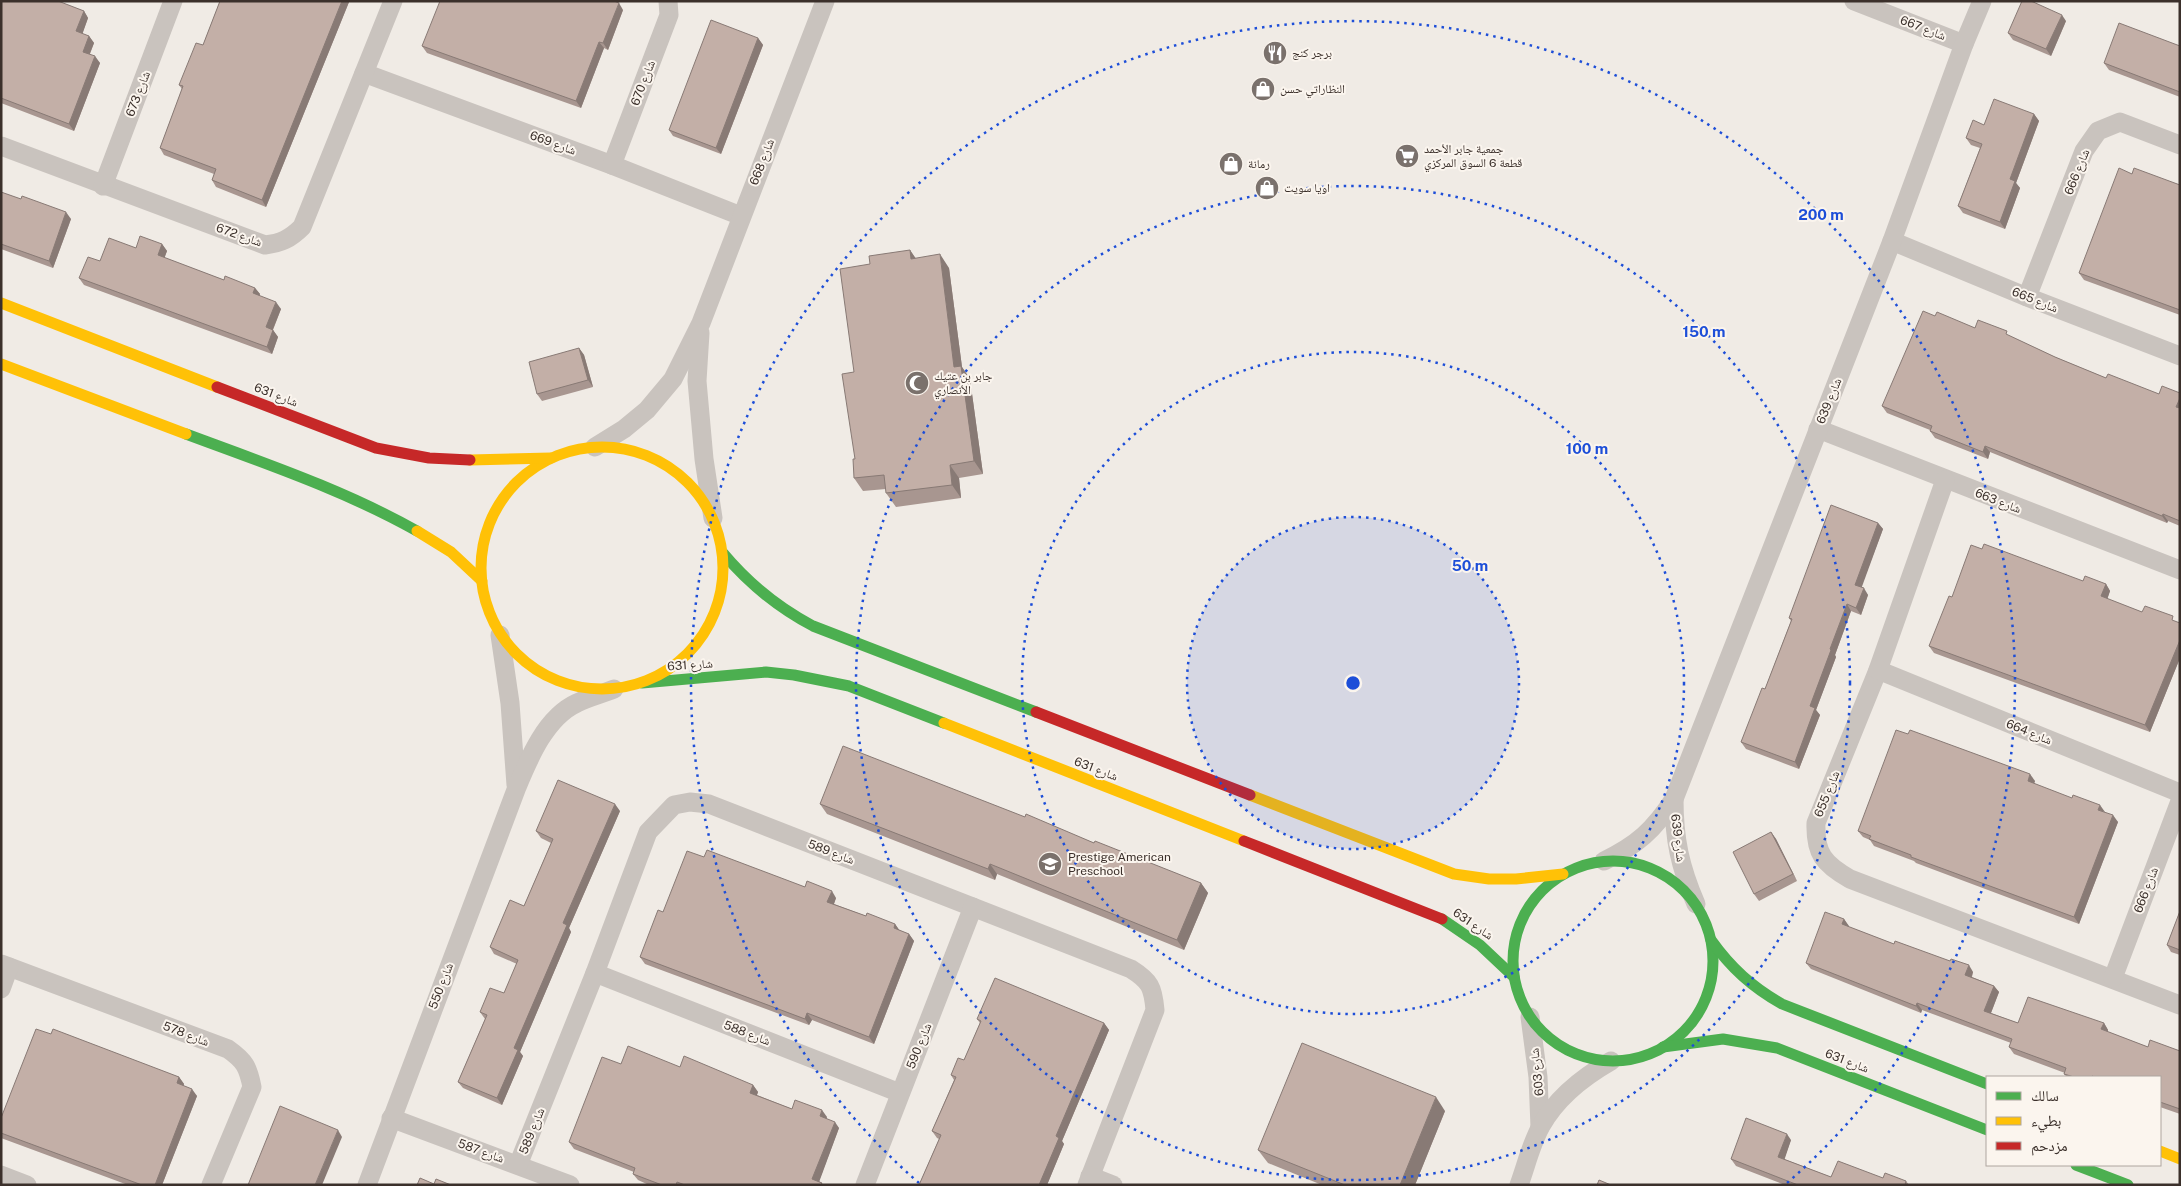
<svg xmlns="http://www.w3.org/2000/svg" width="2181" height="1186" font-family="'Public Sans','Noto Naskh Arabic',sans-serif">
<rect width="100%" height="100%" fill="#f0ebe5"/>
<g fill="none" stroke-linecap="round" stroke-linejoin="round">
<!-- street -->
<g stroke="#c9c3be" stroke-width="19">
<path d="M1854 1 1964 44"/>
<path d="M364 73 612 165 741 216"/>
<path d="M1 146 265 245C281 243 290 239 302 227L393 1"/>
<path d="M612 165 669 15 668 1"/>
<path d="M103 186 173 1"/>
<path d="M1892 241 2027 297 2180 356"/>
<path d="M2027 297 2084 151 2098 131 2120 122 2180 145"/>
<path d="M700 333 697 381 704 459 713 518"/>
<path d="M1818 429 2180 570"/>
<path d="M595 447 624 429 647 410 673 379 701 323 825 1"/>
<path d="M1945 480 1878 670 1816 823C1815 854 1824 864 1850 879L2180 1005"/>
<path d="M500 635 510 703 516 785"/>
<path d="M1878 670 2180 793"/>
<path d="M1674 799C1674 839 1680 867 1696 904"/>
<path d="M1604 861C1637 845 1654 830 1674 799L1892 241 1964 44 1982 1"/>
<path d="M1 964 228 1049C245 1061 248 1067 252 1087L211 1185"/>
<path d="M595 973 900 1093"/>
<path d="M2113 978 2180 801"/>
<path d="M1 989 9 967"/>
<path d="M1530 1017 1538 1077 1540 1127"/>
<path d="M391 1118 570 1185"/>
<path d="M518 1165 595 973 648 832 674 805 690 802 709 804 1131 969C1150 981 1153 987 1155 1010L1087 1185"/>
<path d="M1 1175 27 1185"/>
<path d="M1090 1176 1113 1185"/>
<path d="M367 1185 517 787C529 758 546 717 577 703 589 697 602 694 614 689"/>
<path d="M865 1185 973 907"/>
<path d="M1519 1185C1526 1166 1531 1144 1541 1126 1557 1097 1583 1077 1611 1061"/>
</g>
<!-- fast -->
<g stroke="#4caf50" stroke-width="11">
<path d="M186 434C264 463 344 490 417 531"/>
<path d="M723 553C749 584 777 607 813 626L1036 712"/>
<path d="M642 683 766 672 794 675 849 686 944 723"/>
<circle cx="1613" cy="961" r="100"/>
<path d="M1442 919 1480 945 1514 977"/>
<path d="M1711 940C1731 968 1752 987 1782 1004L1987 1084"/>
<path d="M1663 1047 1723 1039 1777 1048 1987 1130"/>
<path d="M2076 1165 2128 1185"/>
</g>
<!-- slow -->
<g stroke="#ffc107" stroke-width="11">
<path d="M1 303 217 387"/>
<path d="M1 364 186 434"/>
<circle cx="602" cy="568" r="121"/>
<path d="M470 460 551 458"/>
<path d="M417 531 451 552 482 581"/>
<path d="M944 723 1244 841"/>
<path d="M1250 795 1454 874 1489 879H1516L1563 874"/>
<path d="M2160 1151 2180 1159"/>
</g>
<!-- jam -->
<g stroke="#c62828" stroke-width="11">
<path d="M217 387 376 448 429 458 470 460"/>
<path d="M1036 712 1250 795"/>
<path d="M1244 841 1442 919"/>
</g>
</g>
<!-- wall -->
<g fill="#a89690">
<path d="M1 1 61 3 84 11 88 18 82 34 89 36 94 43 90 54 100 63 74 131 1 103Z"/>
<path d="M220 1H349V2L266 207 216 187 212 180 214 174 164 155 160 148 182 89 179 85 203 45Z"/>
<path d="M623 10 608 50 604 48 581 108 427 53 422 46Z"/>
<path d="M2066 21 2051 56 2013 40 2008 33Z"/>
<path d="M758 38 763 45 721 154 673 136 669 130Z"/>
<path d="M2180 46V97L2109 70 2104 63Z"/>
<path d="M2034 114 2039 121 2016 183 2020 188 2005 229 1963 213 1958 206 1980 148 1971 145 1966 138 1984 125Z"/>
<path d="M2132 174 2180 185V315L2084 280 2079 273Z"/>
<path d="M1 192 71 219 53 268 1 249Z"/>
<path d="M162 244 167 251 164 258 224 280 255 288 260 294 259 296 281 309 273 330 278 337 272 354 84 285 79 278 100 261 136 248Z"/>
<path d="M910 250 915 258 949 268 962 367 970 379 983 474 959 478 961 498 896 507 886 493V489L863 491 854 478 855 459 854 372 870 264Z"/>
<path d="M1935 316 1975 328 2010 336 2055 357 2106 378 2159 394 2180 393V526L2168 521 2167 523 1990 452 1988 459 1935 438 1930 431V430L1887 413 1882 406Z"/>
<path d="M579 348 584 355 593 387 542 401 537 394Z"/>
<path d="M1878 523 1883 529 1861 587 1868 595 1861 615 1851 611 1835 655 1836 657 1816 710 1820 715 1799 769 1746 749 1741 742 1765 689 1791 621 1789 618Z"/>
<path d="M2083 581 2106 584 2110 591 2107 599 2142 612 2180 623V658L2150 732 1934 653 1929 646 1952 597Z"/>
<path d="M1908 734 2035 781 2034 784 2105 812 2118 822 2079 924 1916 863 1914 861 1874 846 1870 840 1863 837 1858 831Z"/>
<path d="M820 804 1025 817 1201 883 1208 893 1184 950 997 874 995 880 827 814Z"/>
<path d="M620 811 569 928 571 932 520 1052 523 1056 502 1105 463 1088 458 1082 485 1019 480 1012 504 993 517 964 494 954 490 947 524 906 551 843 541 838 536 831Z"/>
<path d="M1771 832 1776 839 1797 881 1759 901 1754 894Z"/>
<path d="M704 857 805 887 836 898 834 904 866 916 895 924 899 930 909 934 914 941 874 1044 812 1020 809 1025 645 964 640 957 663 912Z"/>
<path d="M2180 911V955L2171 952 2167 945Z"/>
<path d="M1844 919 1849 927 1894 944 1973 972 1972 977 1994 986 1999 992 1991 1013 2018 1023H2104L2108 1030V1032L2148 1047 2180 1051V1114L2160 1107V1077H2067L2064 1074 2065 1073 2014 1054 2009 1047 2011 1043 1922 1010 1921 1013 1811 969 1806 963Z"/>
<path d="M977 1019 1104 1023 1109 1030 1062 1141 1064 1144 1047 1185H919L939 1139 937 1138 932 1131 954 1080 951 1075 964 1060 980 1023Z"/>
<path d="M51 1034 179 1077 184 1084 183 1086 197 1096 162 1185H128L1 1138V1118Z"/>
<path d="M621 1064 680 1067 753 1085 758 1092 757 1095 792 1109 827 1117 826 1118 839 1128 819 1181 823 1185H649L638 1180 633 1174 634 1172 574 1149 569 1142Z"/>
<path d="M1445 1111 1415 1185H1322L1268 1163 1258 1150Z"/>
<path d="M1791 1140 1784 1159 1831 1177 1883 1178 1906 1181 1909 1185H1785L1736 1166 1731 1159Z"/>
</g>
<!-- shaded-wall -->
<g fill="#887a75">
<path d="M342 1H349V2L266 207 262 200Z"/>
<path d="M619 3 623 10 608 50 603 43Z"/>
<path d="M84 11 88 18 81 38 76 31Z"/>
<path d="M2062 15 2066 21 2051 56 2046 49Z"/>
<path d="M89 36 94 43 88 58 83 52Z"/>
<path d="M758 38 763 45 721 154 716 148Z"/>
<path d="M599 42 604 48 581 108 576 101Z"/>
<path d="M95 56 100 63 74 131 69 124Z"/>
<path d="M2034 114 2039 121 2016 183 2020 188 2005 229 2000 222 2010 179Z"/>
<path d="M66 212 71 219 53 268 49 261Z"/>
<path d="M162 244 167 251 163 262 158 255Z"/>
<path d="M910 250 919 263 911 259Z"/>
<path d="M940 254 949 268 962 367 970 379 983 474 974 461 954 367Z"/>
<path d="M255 288 260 294 258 300 253 293Z"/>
<path d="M276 302 281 309 271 334 266 327Z"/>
<path d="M273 330 278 337 272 354 267 347Z"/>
<path d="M579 348 584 355 593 387 588 380Z"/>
<path d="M2180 398V412L2176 407Z"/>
<path d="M1985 446 1990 452 1988 459 1983 452Z"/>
<path d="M950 465 959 478 961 498 952 485Z"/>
<path d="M2163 514 2168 521 2167 523 2162 516Z"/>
<path d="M1878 523 1883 529 1860 592 1855 585Z"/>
<path d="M2106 584 2110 591 2106 603 2101 596Z"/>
<path d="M1864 588 1868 595 1861 615 1856 608Z"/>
<path d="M1847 604 1851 611 1835 655 1836 657 1816 710 1820 715 1799 769 1795 762 1810 706 1830 649Z"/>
<path d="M2180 640V658L2150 732 2145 725Z"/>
<path d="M2030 774 2035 781 2032 788 2028 781Z"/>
<path d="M615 804 620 811 569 928 571 932 520 1052 523 1056 502 1105 497 1098 514 1048 563 923Z"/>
<path d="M2100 805 2105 812 2098 810Z"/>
<path d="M2113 815 2118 822 2079 924 2074 917Z"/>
<path d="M1771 832 1776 839 1797 881 1793 874Z"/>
<path d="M990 864 997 874 995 880 988 869Z"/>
<path d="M1201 883 1208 893 1184 950 1177 940Z"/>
<path d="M832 891 836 898 832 909 827 902Z"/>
<path d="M1844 919 1849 926 1847 931 1842 924Z"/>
<path d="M895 924 900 931 894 928Z"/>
<path d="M909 934 914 941 874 1044 869 1037Z"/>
<path d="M1969 965 1973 972 1970 982 1965 975Z"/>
<path d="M1994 986 1999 992 1989 1018 1984 1011Z"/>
<path d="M1917 1003 1922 1010 1921 1013 1916 1006Z"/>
<path d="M807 1013 812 1020 809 1025 805 1019Z"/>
<path d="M1104 1023 1109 1030 1062 1141 1064 1144 1047 1185H1039L1056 1136Z"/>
<path d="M2104 1023 2108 1030 2106 1036 2101 1029Z"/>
<path d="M179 1077 184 1084 182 1090 177 1083Z"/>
<path d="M753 1085 758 1092 755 1100 750 1093Z"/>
<path d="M192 1089 197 1096 162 1185H155Z"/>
<path d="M1436 1097 1445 1111 1415 1185H1400Z"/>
<path d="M822 1110 827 1117 825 1123 820 1116Z"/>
<path d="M835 1122 839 1128 818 1185 812 1179Z"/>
<path d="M338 1130 342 1137 322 1185H315Z"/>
<path d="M1787 1134 1791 1140 1783 1164 1778 1157Z"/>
</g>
<!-- building -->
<g fill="#c3afa7" stroke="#887a75">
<path d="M1 1H58L84 11 76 31 89 36 83 52 95 56 69 124 1 98Z"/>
<path d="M220 1H342L262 200 212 180 216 169 160 148 183 86 179 85 196 43 203 45Z"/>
<path d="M440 1H614L619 3 603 43 599 42 576 101 422 46Z"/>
<path d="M2022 1H2031L2062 15 2046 49 2008 33Z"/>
<path d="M711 20 758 38 716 148 669 130Z"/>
<path d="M2119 23 2180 46V92L2104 63Z"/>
<path d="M1994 99 2034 114 2010 179 2015 181 2000 222 1958 206 1982 144 1966 138 1973 120 1984 125Z"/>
<path d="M2119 168 2132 174 2134 168 2180 185V310L2079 273Z"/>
<path d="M1 192 21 199 22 196 66 212 49 261 1 244Z"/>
<path d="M140 236 162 244 158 255 224 280 225 276 255 288 253 293 276 302 266 327 273 330 267 347 79 278 88 257 100 261 109 238 136 248Z"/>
<path d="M910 250 911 259 940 254 954 367 961 366 974 461 950 465 952 485 886 493 884 475 854 478 853 459H855L842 374 854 372 840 269 870 264 869 256Z"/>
<path d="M1923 311 1935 316 1937 312 1975 328 1978 320 2007 331 2006 334 2055 357 2106 378 2108 374 2159 394 2162 386 2180 393V398L2176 407 2180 408V521L2163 514 2162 516 1985 446 1983 452 1930 431 1932 426 1882 406Z"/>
<path d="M579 348 588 380 537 394 529 362Z"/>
<path d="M1831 505 1878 523 1855 585 1864 588 1856 608 1847 604 1830 649 1831 650 1810 706 1815 708 1795 762 1741 742 1762 688 1765 689 1792 619 1789 618Z"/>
<path d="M1984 544 2083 581 2085 576 2106 584 2101 596 2142 612 2145 606 2173 616 2172 620 2180 623V640L2145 725 1929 646 1949 596 1952 597 1971 545 1982 549Z"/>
<path d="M1896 730 1908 734 1910 730 2030 774 2028 781 2072 798 2073 795 2100 805 2098 810 2113 815 2074 917 1911 857V855L1869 839 1871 836 1858 831Z"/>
<path d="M843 746 1025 817 1026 814 1094 843 1095 841 1201 883 1177 940 990 864 988 869 820 804Z"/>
<path d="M558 780 615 804 563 923 567 925 514 1048 518 1050 497 1098 458 1082 487 1015 480 1012 490 988 504 993 518 960 490 947 510 900 524 906 553 839 536 831Z"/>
<path d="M1771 832 1793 874 1754 894 1733 852Z"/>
<path d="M707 850 805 887 807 881 832 891 827 902 866 916 867 913 895 924 894 928 909 934 869 1037 807 1013 805 1019 640 957 658 910 663 912 687 851 704 857Z"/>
<path d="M2180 911V950L2167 945Z"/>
<path d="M1825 912 1844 919 1842 924 1894 944 1895 941 1950 961 1951 959 1969 965 1965 975 1994 986 1984 1011 2018 1023 2028 997 2104 1023 2101 1029 2148 1047 2150 1040 2180 1051V1109L2160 1102V1077H2095L2092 1076V1077H2074L2064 1074 2066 1068 2009 1047 2012 1039 1917 1003 1916 1006 1806 963Z"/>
<path d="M995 978 1104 1023 1056 1136 1059 1138 1039 1185H919L941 1135 932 1131 956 1077 951 1075 958 1058 964 1060 981 1021 977 1019Z"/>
<path d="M36 1029 51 1034 53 1029 179 1077 177 1083 192 1089 155 1185H142L1 1133V1118Z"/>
<path d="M1302 1043 1436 1097 1400 1185H1345L1258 1150Z"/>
<path d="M628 1046 680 1067 684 1056 753 1085 750 1093 792 1109 795 1100 822 1110 820 1116 835 1122 812 1179 822 1183 821 1185H685L677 1182 676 1185H662L633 1174 635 1168 569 1142 602 1057 621 1064Z"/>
<path d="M280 1106 338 1130 315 1185H248Z"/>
<path d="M1746 1118 1787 1134 1778 1157 1831 1177 1838 1161 1883 1178 1885 1173 1906 1181 1905 1185H1798L1731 1159Z"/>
<path d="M420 1178 434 1184 436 1179 451 1185H417Z"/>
<path d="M1599 1180 1611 1185H1597Z"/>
</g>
<!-- distance rings -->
<circle cx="1353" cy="683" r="166" fill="#1d4ed8" fill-opacity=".12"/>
<g fill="none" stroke="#1d4ed8" stroke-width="2.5" stroke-dasharray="2.5 5">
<circle cx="1353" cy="683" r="166"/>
<circle cx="1353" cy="683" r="331"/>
<circle cx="1353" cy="683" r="497"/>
<path d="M919 1183A662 662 0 1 1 1787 1183"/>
</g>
<!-- icons -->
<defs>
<g id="restaurant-disc" transform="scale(1.25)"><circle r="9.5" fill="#7a716c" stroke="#fbf5ee"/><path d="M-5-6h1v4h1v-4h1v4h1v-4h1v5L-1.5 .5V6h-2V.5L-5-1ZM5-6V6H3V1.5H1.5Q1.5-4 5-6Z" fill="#fff"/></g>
<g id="shop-disc" transform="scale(1.25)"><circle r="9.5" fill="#7a716c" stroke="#fbf5ee"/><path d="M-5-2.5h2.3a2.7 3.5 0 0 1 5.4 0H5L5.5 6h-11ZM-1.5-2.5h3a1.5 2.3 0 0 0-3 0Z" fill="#fff"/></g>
<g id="supermarket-disc" transform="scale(1.25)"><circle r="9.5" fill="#7a716c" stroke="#fbf5ee"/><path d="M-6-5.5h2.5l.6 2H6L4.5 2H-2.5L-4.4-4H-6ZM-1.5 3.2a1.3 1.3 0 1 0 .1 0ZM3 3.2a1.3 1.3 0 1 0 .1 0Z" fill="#fff"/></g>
<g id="mosque-disc" transform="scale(1.25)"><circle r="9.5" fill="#7a716c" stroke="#fbf5ee"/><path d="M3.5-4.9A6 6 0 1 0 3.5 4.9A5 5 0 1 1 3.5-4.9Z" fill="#fff"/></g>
<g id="school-disc" transform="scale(1.25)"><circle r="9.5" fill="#7a716c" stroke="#fbf5ee"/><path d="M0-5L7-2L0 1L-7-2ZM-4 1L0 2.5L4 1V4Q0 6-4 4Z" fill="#fff"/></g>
</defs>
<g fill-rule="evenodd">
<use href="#restaurant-disc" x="1275" y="53"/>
<use href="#shop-disc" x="1263" y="89"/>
<use href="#supermarket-disc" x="1407" y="156"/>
<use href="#shop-disc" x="1231" y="164"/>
<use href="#shop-disc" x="1267" y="188"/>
<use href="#mosque-disc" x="917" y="383"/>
<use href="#school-disc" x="1050" y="864"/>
</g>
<g text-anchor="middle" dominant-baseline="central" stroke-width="4" stroke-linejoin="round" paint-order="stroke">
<!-- street labels -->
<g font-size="12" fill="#3b302b" stroke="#fbf5ee">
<text transform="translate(1923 28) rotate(21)">شارع 667</text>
<text transform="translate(643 83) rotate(-69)">شارع 670</text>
<text transform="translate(138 94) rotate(-69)">شارع 673</text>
<text transform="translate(553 143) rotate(20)">شارع 669</text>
<text transform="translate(762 162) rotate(-69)">شارع 668</text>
<text transform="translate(2077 172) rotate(-68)">شارع 666</text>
<text transform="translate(239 235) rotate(19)">شارع 672</text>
<text transform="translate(2035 300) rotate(22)">شارع 665</text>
<text transform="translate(276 395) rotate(21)">شارع 631</text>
<text transform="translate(1829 401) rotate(-68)">شارع 639</text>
<text transform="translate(1998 501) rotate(21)">شارع 663</text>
<text transform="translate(690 665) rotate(-4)">شارع 631</text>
<text transform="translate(2029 732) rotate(22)">شارع 664</text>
<text transform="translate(1096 769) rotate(21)">شارع 631</text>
<text transform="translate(1827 794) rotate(-68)">شارع 655</text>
<text transform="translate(1678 838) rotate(83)">شارع 639</text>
<text transform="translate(831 852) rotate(21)">شارع 589</text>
<text transform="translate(2146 890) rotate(-69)">شارع 666</text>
<text transform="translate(1473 924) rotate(34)">شارع 631</text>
<text transform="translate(441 986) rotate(-69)">شارع 550</text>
<text transform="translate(747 1033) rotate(21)">شارع 588</text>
<text transform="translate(186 1034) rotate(21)">شارع 578</text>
<text transform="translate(919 1046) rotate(-68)">شارع 590</text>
<text transform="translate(1847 1061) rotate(21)">شارع 631</text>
<text transform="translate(1537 1072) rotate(-96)">شارع 603</text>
<text transform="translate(532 1131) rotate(-68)">شارع 589</text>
<text transform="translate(481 1151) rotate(20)">شارع 587</text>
</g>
<!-- poi labels -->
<g font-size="12" fill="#3b302b" stroke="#fbf5ee" text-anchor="start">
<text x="1292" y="53">برجر كنج</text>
<text x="1280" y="89">النظاراتي حسن</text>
<text x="1424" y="149">جمعية جابر الأحمد<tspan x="1424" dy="14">قطعة 6 السوق المركزي</tspan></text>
<text x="1248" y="164">رمانة</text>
<text x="1284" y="188">اويا سويت</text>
<text x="934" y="376">جابر بن عتيك<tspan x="934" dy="14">الأنصاري</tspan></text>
<text x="1068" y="857">Prestige American<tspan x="1068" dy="14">Preschool</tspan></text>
</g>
</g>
<circle cx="1353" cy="683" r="8" fill="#1d4ed8" stroke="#fbf5ee" stroke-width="2.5"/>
<g font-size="15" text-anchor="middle" font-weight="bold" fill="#1d4ed8" stroke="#fbf5ee" stroke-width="4" stroke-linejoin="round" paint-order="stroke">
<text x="1821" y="220">200 m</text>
<text x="1704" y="337">150 m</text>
<text x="1587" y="454">100 m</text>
<text x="1470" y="571">50 m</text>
</g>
<!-- border -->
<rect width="2181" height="1186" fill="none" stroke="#3b302b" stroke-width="5"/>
<!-- legend -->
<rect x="1986" y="1076" width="175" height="90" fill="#fbf5ee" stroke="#aea6a0"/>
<rect x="1996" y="1092" width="25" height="8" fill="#4caf50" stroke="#aea6a0"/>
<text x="2031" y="1101" font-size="15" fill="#3b302b">سالك</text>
<rect x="1996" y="1117" width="25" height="8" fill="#ffc107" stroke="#aea6a0"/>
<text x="2031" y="1126" font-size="15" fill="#3b302b">بطيء</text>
<rect x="1996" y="1142" width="25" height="8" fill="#c62828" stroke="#aea6a0"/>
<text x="2031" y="1151" font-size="15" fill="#3b302b">مزدحم</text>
</svg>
